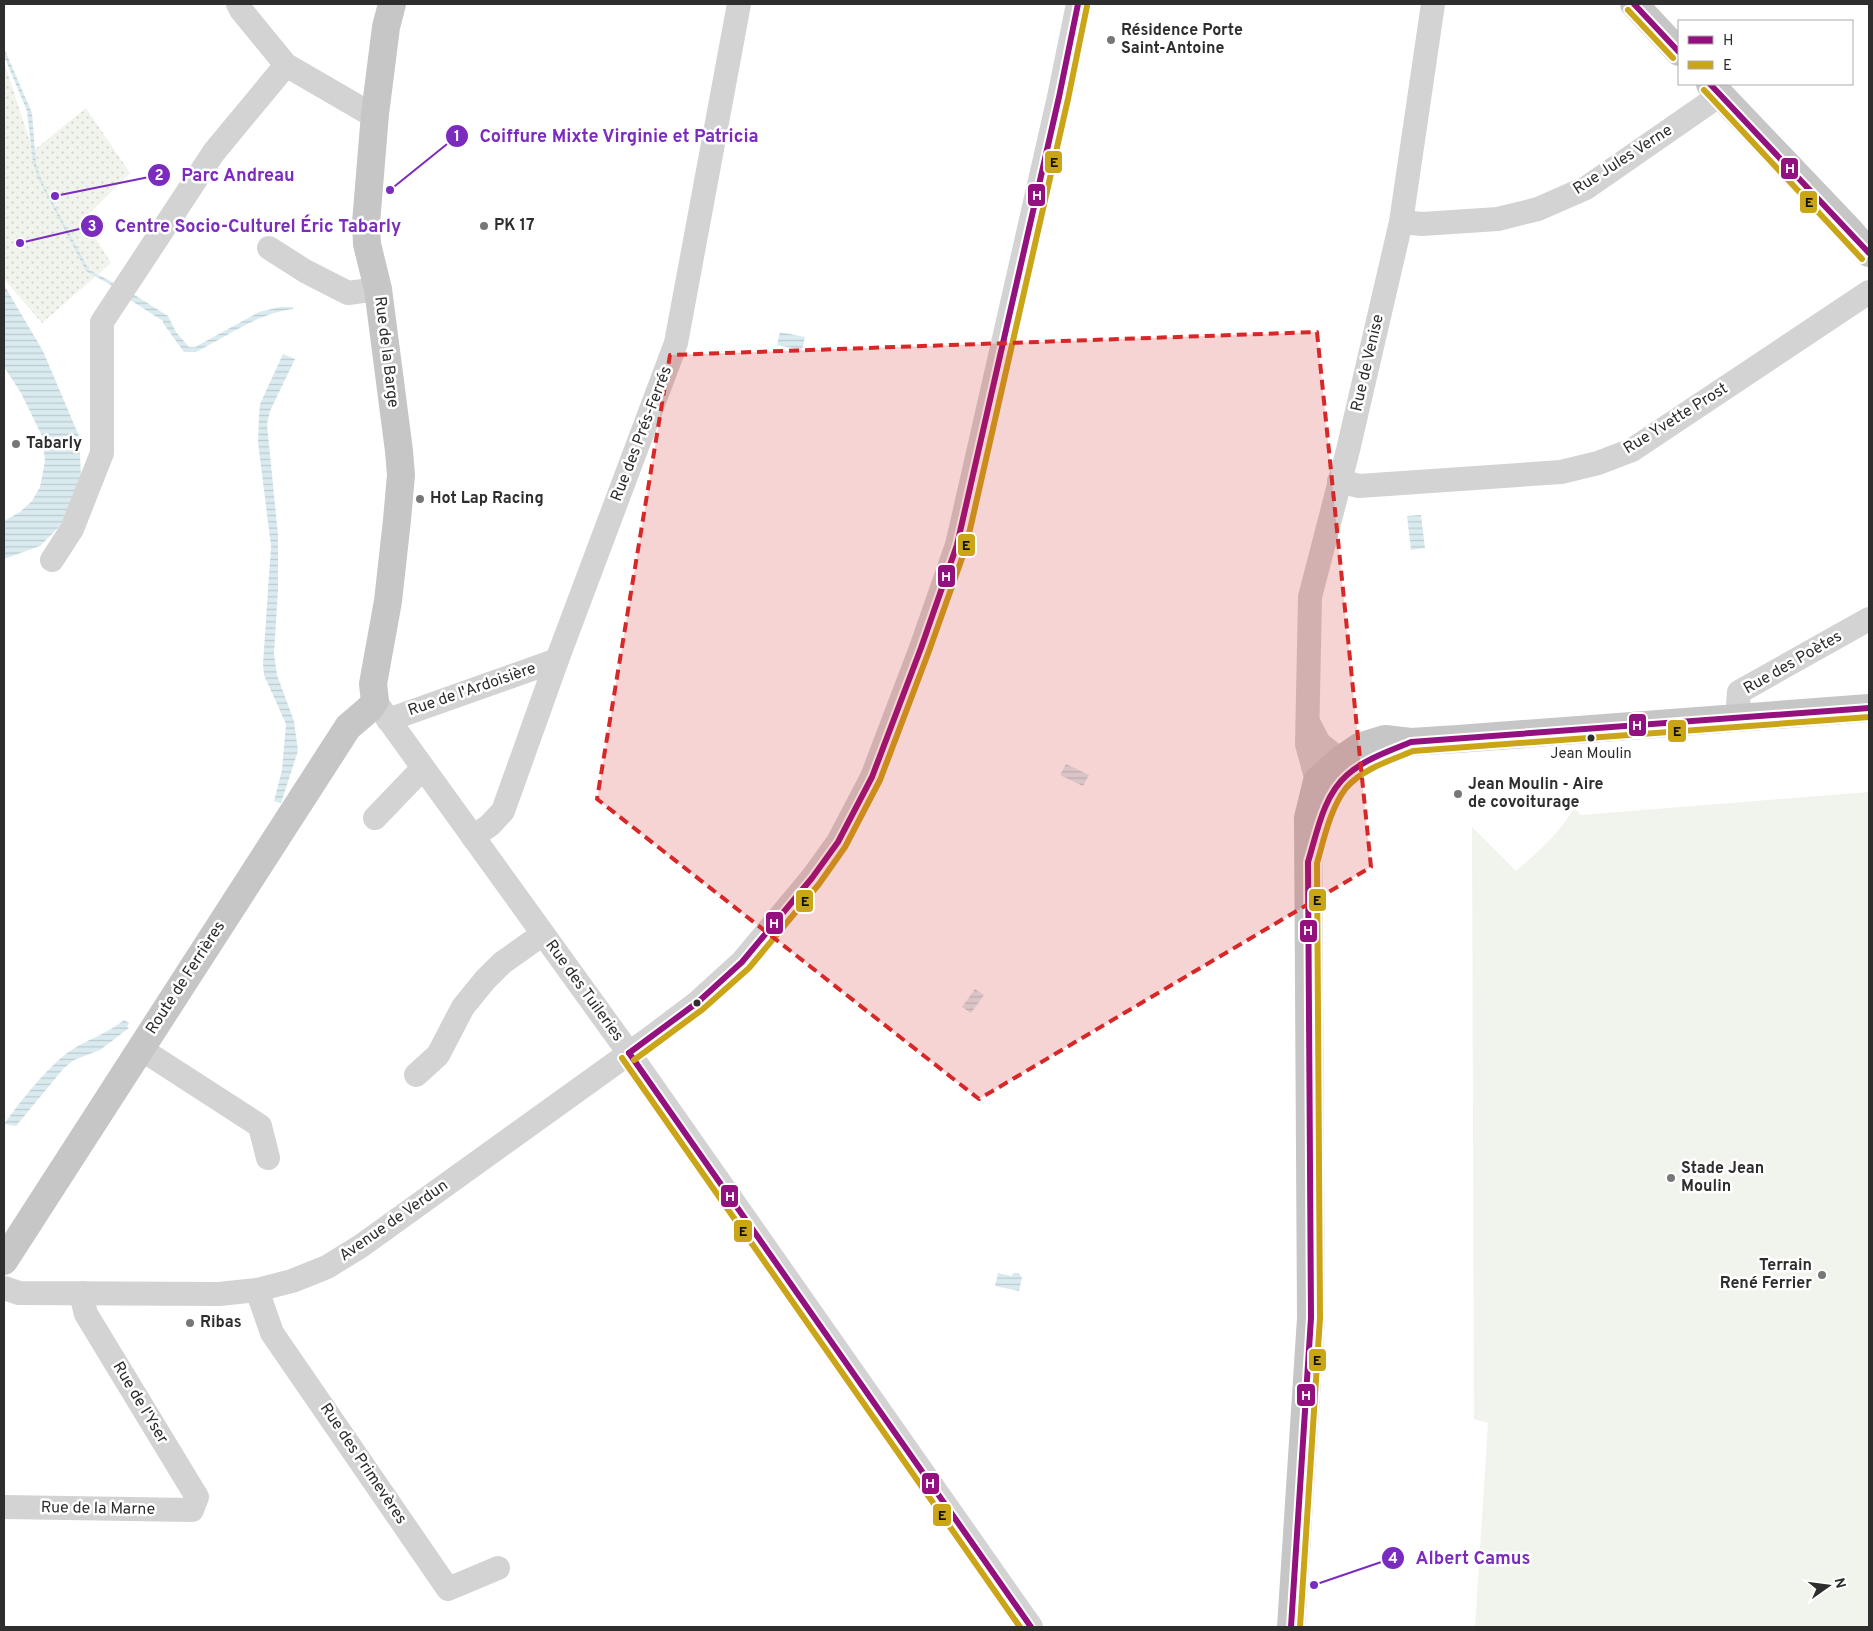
<svg xmlns="http://www.w3.org/2000/svg" width="1873" height="1631" font-family="Overpass,sans-serif">
<defs>
<pattern id="grass-dots" width="8" height="8" patternUnits="userSpaceOnUse" patternTransform="scale(1.25)"><rect width="8" height="8" fill="#f1f4ec"/><path d="M2 2h.1M6 6h.1" fill="none" stroke="#cfd2cb" stroke-width="1.8" stroke-linecap="round"/></pattern>
<pattern id="water-rules" width="6" height="5" patternUnits="userSpaceOnUse" patternTransform="scale(1.25)"><rect width="6" height="5" fill="#daebf0"/><path d="M0 2.5h6" fill="none" stroke="#bbcace"/></pattern>
</defs>
<rect width="100%" height="100%" fill="#fff"/>
<!-- grass -->
<path fill="url(#grass-dots)" d="M4 62 33 151 86 108 130 173 84 219 111 263 42 323 4 279Z"/>
<!-- garden -->
<path fill="#f1f4ec" d="M1869 792V1627H1475L1488 1423 1474 1419 1472 827 1516 871C1537 853 1560 833 1574 808L1581 815Z"/>
<!-- water -->
<g fill="url(#water-rules)">
<path d="M4 48 32 113 36 164 43 184 89 270 118 285 116 288 86 271 39 180 33 163 27 111 4 56Z"/>
<path d="M4 285 43 351 79 436 81 476 72 501 60 526 40 546 4 559V521L20 512 32 501 40 487 45 461 42 436 21 393 4 367Z"/>
<path d="M130 292 168 316 176 332 189 347H195L259 312 280 307H293V309C259 313 227 336 196 352H184L163 323V321L127 298Z"/>
<path d="M780 332 805 337 802 350 777 345Z"/>
<path d="M283 354 295 359 270 411 267 424 278 535V590L274 653 277 675 294 721 298 751 281 803 274 801 282 770 286 724 264 675 263 664 271 546 258 442 259 416 260 404Z"/>
<path d="M1421 515 1425 548 1411 550 1407 516Z"/>
<path d="M1066 764 1089 775 1083 786 1060 775Z"/>
<path d="M975 989 984 995 971 1013 962 1007Z"/>
<path d="M124 1020 129 1023 127 1027 129 1028 100 1050 74 1060 64 1068 16 1126 4 1124C20 1102 48 1066 70 1051 88 1039 105 1035 124 1020Z"/>
<path d="M998 1273 1011 1276 1014 1273H1019L1022 1278 1019 1291 995 1286Z"/>
</g>
<g fill="none" stroke-linecap="round" stroke-linejoin="round">
<!-- minor -->
<g stroke="#d3d3d3" stroke-width="24">
<path d="M238 4 241 10 286 65 367 112 375 114"/>
<path d="M1401 222 1422 224 1498 219 1538 209 1586 188 1720 95"/>
<path d="M269 248 305 271 348 293 378 289"/>
<path d="M1339 481 1359 486 1561 472 1598 463 1632 450 1869 292"/>
<path d="M52 560 72 529 102 453V322L214 152 286 65"/>
<path d="M375 701 629 1053 1031 1627"/>
<path d="M1737 719 1739 692 1869 619"/>
<path d="M388 720 557 660"/>
<path d="M1308 722 1319 743 1340 760 1367 761"/>
<path d="M1317 781 1307 744 1310 597 1348 450 1401 222 1433 4"/>
<path d="M375 818 423 768"/>
<path d="M473 837 490 825 503 811 557 660 676 343 739 4"/>
<path d="M141 1049 260 1126 268 1158"/>
<path d="M416 1075 438 1055 463 1007 485 980 502 963 543 934"/>
<path d="M4 1288 19 1293 219 1294 257 1290 292 1281 327 1267 361 1246 653 1036 698 1002 742 962 812 878 838 842 872 777 921 648 957 545 1059 97 1078 4"/>
<path d="M257 1290 272 1333 448 1589 498 1568"/>
<path d="M4 1507 192 1510 197 1497 86 1314 83 1302V1293"/>
</g>
<!-- major -->
<g stroke="#c6c6c6" stroke-width="28">
<path d="M1634 4 1679 52"/>
<path d="M1710 84 1851 232 1869 253"/>
<path d="M4 1261 348 727 369 709 375 701 373 684 388 601 397 520 401 475 399 451 378 289 367 244 366 223 375 114 386 27 392 4"/>
<path d="M1291 1627 1311 1318 1308 818 1317 781 1340 760 1359 747 1385 739 1411 742 1458 739 1869 708"/>
</g>
<!-- bus-1 casing -->
<g stroke="#fff" stroke-width="10">
<g id="bus-1">
<path d="M1634 4 1679 52"/>
<path d="M1710 84 1869 253"/>
<path d="M629 1053 698 1002 742 962 812 878 838 842 872 777 921 648 957 545 1059 97 1078 4"/>
<path d="M629 1053 1031 1627"/>
<path d="M1291 1627 1311 1318 1308 862C1317 833 1323 796 1347 775 1365 759 1389 751 1411 742L1869 708"/>
</g>
</g>
<!-- bus-2 casing -->
<g stroke="#fff" stroke-width="10">
<g id="bus-2">
<path d="M1628 10 1673 58"/>
<path d="M1704 90 1862 259"/>
<path d="M622 1058 1020 1627"/>
<path d="M634 1060 703 1009 749 968 819 884 845 847 880 780 929 651 966 547 1068 99 1087 6"/>
<path d="M1300 1627 1320 1318 1317 863C1324 839 1330 809 1346 788 1362 769 1391 760 1413 751L1869 717"/>
</g>
</g>
<!-- bus-1 -->
<use href="#bus-1" stroke="#93117e" stroke-width="6"/>
<!-- bus-2 -->
<use href="#bus-2" stroke="#caa518" stroke-width="6"/>
</g>
<!-- marked area -->
<path fill="#d62828" fill-opacity="0.2" stroke="#d62828" stroke-width="4" stroke-dasharray="10 6" stroke-linejoin="round" d="M1317 332 1371 867 979 1099 597 799 670 355Z"/>
<!-- markers -->
<g fill="#777" stroke="#fff" stroke-width="2">
<circle cx="1111" cy="40" r="5"/>
<circle cx="484" cy="226" r="5"/>
<circle cx="16" cy="444" r="5"/>
<circle cx="420" cy="499" r="5"/>
<circle cx="1458" cy="794" r="5"/>
<circle cx="1671" cy="1178" r="5"/>
<circle cx="1822" cy="1275" r="5"/>
<circle cx="190" cy="1323" r="5"/>
</g>
<g fill="#2e2e2e" stroke="#fff" stroke-width="2">
<circle cx="1591" cy="738" r="4.5"/>
<circle cx="697" cy="1003" r="4.5"/>
</g>
<g text-anchor="middle" dominant-baseline="central" stroke-width="5" stroke-linejoin="round" paint-order="stroke">
<!-- bus labels -->
<g font-size="15" fill="#2e2e2e" stroke="#fff">
<text x="1591" y="754">Jean Moulin</text>
</g>
<!-- poi labels -->
<g font-size="16" font-weight="bold" fill="#2e2e2e" stroke="#fff" text-anchor="start">
<text x="1121" y="31">Résidence Porte<tspan x="1121" dy="18">Saint-Antoine</tspan></text>
<text x="494" y="226">PK 17</text>
<text x="26" y="444">Tabarly</text>
<text x="430" y="499">Hot Lap Racing</text>
<text x="1468" y="785">Jean Moulin - Aire<tspan x="1468" dy="18">de covoiturage</tspan></text>
<text x="1681" y="1169">Stade Jean<tspan x="1681" dy="18">Moulin</tspan></text>
<text x="1812" y="1266" text-anchor="end">Terrain<tspan x="1812" dy="18">René Ferrier</tspan></text>
<text x="200" y="1323">Ribas</text>
</g>
<!-- street labels -->
<g font-size="16" fill="#2e2e2e" stroke="#fff">
<text transform="translate(1623 160) rotate(-33)">Rue Jules Verne</text>
<text transform="translate(386 352) rotate(83)">Rue de la Barge</text>
<text transform="translate(1368 363) rotate(-77)">Rue de Venise</text>
<text transform="translate(1676 419) rotate(-32)">Rue Yvette Prost</text>
<text transform="translate(642 434) rotate(-69)">Rue des Prés-Ferrés</text>
<text transform="translate(1793 663) rotate(-30)">Rue des Poètes</text>
<text transform="translate(472 690) rotate(-19)">Rue de l'Ardoisière</text>
<text transform="translate(186 978) rotate(-57)">Route de Ferrières</text>
<text transform="translate(584 991) rotate(54)">Rue des Tuileries</text>
<text transform="translate(394 1221) rotate(-35)">Avenue de Verdun</text>
<text transform="translate(140 1403) rotate(59)">Rue de l'Yser</text>
<text transform="translate(363 1464) rotate(56)">Rue des Primevères</text>
<text transform="translate(98 1509) rotate(1)">Rue de la Marne</text>
</g>
</g>
<!-- callouts -->
<path fill="none" stroke="#7b2cbf" stroke-width="2" d="M390 190L457 136M55 196L159 175M20 243L92 226M1314 1585L1393 1558"/>
<g fill="#7b2cbf" stroke="#fff" stroke-width="2">
<circle cx="390" cy="190" r="5"/>
<circle cx="55" cy="196" r="5"/>
<circle cx="20" cy="243" r="5"/>
<circle cx="1314" cy="1585" r="5"/>
<circle cx="457" cy="136" r="12"/>
<circle cx="159" cy="175" r="12"/>
<circle cx="92" cy="226" r="12"/>
<circle cx="1393" cy="1558" r="12"/>
</g>
<g font-size="15" text-anchor="middle" font-weight="bold" fill="#fff">
<text x="457" y="141">1</text>
<text x="159" y="180">2</text>
<text x="92" y="231">3</text>
<text x="1393" y="1563">4</text>
</g>
<g font-size="18" text-anchor="middle" font-weight="bold" fill="#7b2cbf" stroke="#fff" stroke-width="5" stroke-linejoin="round" paint-order="stroke">
<text x="619" y="142">Coiffure Mixte Virginie et Patricia</text>
<text x="238" y="181">Parc Andreau</text>
<text x="258" y="232">Centre Socio-Culturel Éric Tabarly</text>
<text x="1473" y="1564">Albert Camus</text>
</g>
<g stroke="#fff" stroke-width="2">
<rect x="1044" y="150" width="19" height="24" rx="5" fill="#caa518"/>
<rect x="1780" y="157" width="19" height="23" rx="5" fill="#93117e"/>
<rect x="1027" y="183" width="19" height="24" rx="5" fill="#93117e"/>
<rect x="1799" y="190" width="19" height="24" rx="5" fill="#caa518"/>
<rect x="957" y="533" width="19" height="24" rx="5" fill="#caa518"/>
<rect x="937" y="564" width="19" height="24" rx="5" fill="#93117e"/>
<rect x="1628" y="713" width="19" height="24" rx="5" fill="#93117e"/>
<rect x="1667" y="719" width="20" height="24" rx="5" fill="#caa518"/>
<rect x="1308" y="888" width="19" height="24" rx="5" fill="#caa518"/>
<rect x="795" y="889" width="19" height="24" rx="5" fill="#caa518"/>
<rect x="765" y="911" width="19" height="24" rx="5" fill="#93117e"/>
<rect x="1299" y="919" width="19" height="24" rx="5" fill="#93117e"/>
<rect x="720" y="1184" width="19" height="24" rx="5" fill="#93117e"/>
<rect x="733" y="1219" width="20" height="24" rx="5" fill="#caa518"/>
<rect x="1308" y="1348" width="19" height="24" rx="5" fill="#caa518"/>
<rect x="1296" y="1383" width="20" height="24" rx="5" fill="#93117e"/>
<rect x="921" y="1472" width="19" height="23" rx="5" fill="#93117e"/>
<rect x="932" y="1503" width="20" height="24" rx="5" fill="#caa518"/>
</g>
<g font-size="14" text-anchor="middle" font-weight="bold" fill="#fff">
<text x="1790" y="173">H</text>
<text x="1037" y="200">H</text>
<text x="946" y="581">H</text>
<text x="1637" y="730">H</text>
<text x="774" y="928">H</text>
<text x="1308" y="935">H</text>
<text x="730" y="1201">H</text>
<text x="1306" y="1400">H</text>
<text x="930" y="1488">H</text>
</g>
<g font-size="14" text-anchor="middle" font-weight="bold" fill="#111">
<text x="1054" y="167">E</text>
<text x="1809" y="207">E</text>
<text x="966" y="550">E</text>
<text x="1677" y="736">E</text>
<text x="1317" y="905">E</text>
<text x="805" y="906">E</text>
<text x="743" y="1236">E</text>
<text x="1317" y="1365">E</text>
<text x="942" y="1520">E</text>
</g>
<!-- border -->
<rect width="1873" height="1631" fill="none" stroke="#2e2e2e" stroke-width="10"/>
<!-- legend -->
<rect x="1678" y="20" width="175" height="65" fill="#ffffff" stroke="#ababab"/>
<rect x="1688" y="36" width="25" height="8" fill="#93117e" stroke="#ababab"/>
<text x="1723" y="45" font-size="15" fill="#2e2e2e">H</text>
<rect x="1688" y="61" width="25" height="8" fill="#caa518" stroke="#ababab"/>
<text x="1723" y="70" font-size="15" fill="#2e2e2e">E</text>
<!-- north arrow -->
<g transform="translate(1828 1586) rotate(76)" stroke="#ffffff" stroke-width="4" paint-order="stroke">
<path d="M0-4L9 19L0 12L-9 19Z" fill="#2e2e2e"/>
<text y="-8" font-size="14" font-weight="bold" text-anchor="middle" fill="#2e2e2e">N</text>
</g>
</svg>
